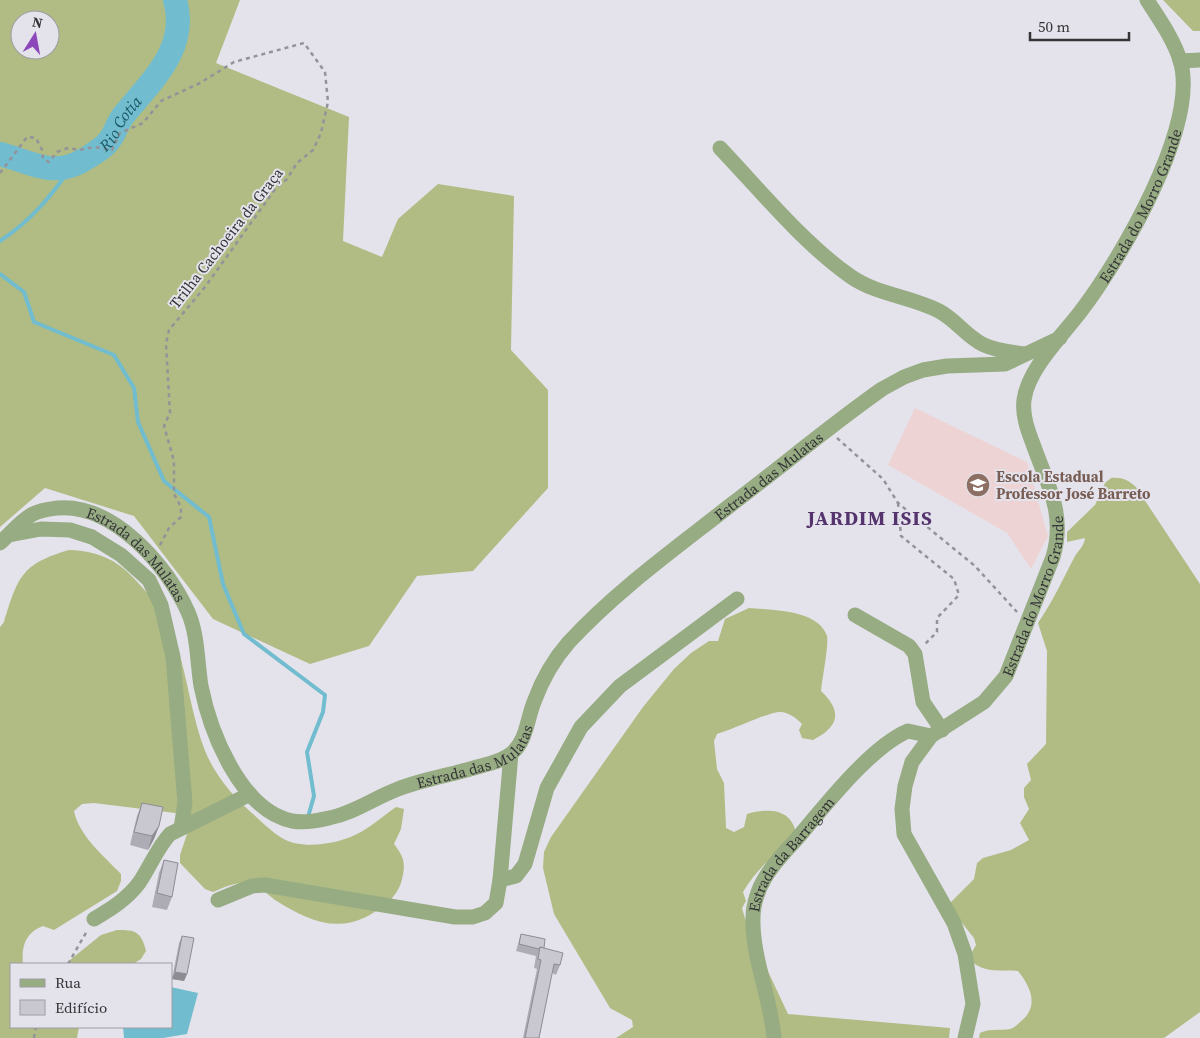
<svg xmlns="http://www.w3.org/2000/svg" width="1200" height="1038" font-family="'Source Serif 4',serif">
<rect width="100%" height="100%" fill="#e4e3ec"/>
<!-- education -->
<path fill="#eed3d4" d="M915 408 1027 462 1048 536 1031 569 1007 533 888 465Z"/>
<!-- forest -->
<g fill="#b0bc83" fill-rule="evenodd">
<path d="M0 0H240L216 63 349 117 343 241 382 257 398 219 438 184 514 196 511 350 548 390V488L473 571 417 576 369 646 310 664 213 619 134 516 45 488 0 527ZM20 20H50V50H20Z"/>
<path d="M1163 0H1200V31H1193Z"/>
<path d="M1111 478C1122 477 1128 480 1136 487L1200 584V1012L1164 1038H979L980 1033C990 1028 1000 1031 1010 1029 1014 1028 1017 1025 1020 1022 1039 1008 1032 988 1018 971 1001 970 984 973 971 961L972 952 976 945 974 938 950 908V903L974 879 977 863 983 858 1011 850 1029 840 1020 823 1029 809 1024 797V788L1031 780 1027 764 1046 744 1047 651 1038 623C1053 601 1062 581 1074 558 1078 550 1084 547 1085 538L1067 542V532L1095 505 1105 483Z"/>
<path d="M69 550C100 551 120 561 140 585 150 596 163 610 169 624 186 663 189 707 204 748 213 773 233 797 253 814 262 822 272 832 282 838 301 850 336 844 355 835 370 828 383 816 396 807L404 809 401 829 394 844C405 858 406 865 401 883 396 897 386 905 373 913 338 935 307 920 275 900 268 895 261 887 253 885 238 880 227 886 213 892L205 889 180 863V855L191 822 183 814 94 803 82 804 74 811C79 836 104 856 121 874V881L117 891 54 930 43 926C26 932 21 946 23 964H11V1027H79L77 1038H0V627L4 622C18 577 21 564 69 550Z"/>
<path d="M749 608C772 610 818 609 827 636 829 644 822 680 821 691 842 711 840 726 813 740L802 738 799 730 802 724C796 718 790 713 781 712 771 711 732 730 717 734L714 741 717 769 724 783 726 828 734 832 744 827 747 814C768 808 791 808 796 833 777 853 757 868 743 892L746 901 742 908 748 929 788 1014 950 1028 949 1038H616L633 1027 632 1020 610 1008 554 914 543 868 544 852 551 837 643 707 674 669 691 653 709 641H718L725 619Z"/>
<path d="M117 930C135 930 141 931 146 951L141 959 133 964H65L101 935Z"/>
</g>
<!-- water -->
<path fill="#71bcce" d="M171 987 198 993 187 1034 163 1038H124L123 1027H171Z"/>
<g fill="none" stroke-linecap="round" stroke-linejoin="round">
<!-- stream -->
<g stroke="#71bcce" stroke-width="4">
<path d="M0 241C32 220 51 196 73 165"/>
<path d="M0 274 24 292 34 322 114 355 134 388 138 422 164 481 209 517 223 584 244 634 325 695 323 712 307 752 314 796 308 817"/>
</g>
<!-- river -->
<path stroke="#71bcce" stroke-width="24" id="s1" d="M0 154C24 160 49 175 73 165 80 163 104 148 108 142 115 135 117 123 123 116 151 81 189 49 175 0"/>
<!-- path -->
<g stroke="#939399" stroke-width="2.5" stroke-dasharray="4 4" stroke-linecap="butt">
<path d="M0 173 27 137 36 138 42 150 43 159 49 162 57 152 68 148 79 150 94 147 112 150 120 133 143 123 161 101 200 83 234 62 304 43 325 72 328 102 321 133 313 150 297 163 287 179 276 188 205 287 169 330 166 344 170 413 164 426 174 461V494L181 507V517L169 528 159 547"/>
<path d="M837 438 883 479 898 503 975 566 1017 612"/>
<path d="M898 503 901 536 954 579 959 595 937 618V632L925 644"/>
<path d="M68 964 87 931"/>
<path d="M34 1038 36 1027"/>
</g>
<!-- minor -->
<g stroke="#97ac83" stroke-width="15">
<path d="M1180 61 1200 60"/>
<path d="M720 148C759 189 803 243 850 276 877 295 910 296 939 311 956 320 967 337 984 345 997 351 1011 352 1025 354"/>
<path d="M9 535 41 529 70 530 92 537 121 555 149 580 161 605 173 657 185 803 181 828"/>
<path id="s2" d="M0 543C10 534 21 520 33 514 40 510 49 509 57 508 113 503 167 565 188 612 198 635 197 661 201 686 210 731 240 810 292 821 303 823 317 821 329 818 354 813 374 798 398 789 424 779 451 775 477 767 488 764 503 761 512 753 527 740 527 719 534 702 542 680 554 659 569 642 617 590 676 548 732 504 782 466 831 425 882 389L904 377 923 370 947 366 1005 364 1060 338"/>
<path d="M855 615 909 646 915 654 923 702 942 730"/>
<path d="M500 880 516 876 525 864 547 788 581 727 620 686 737 599"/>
<path d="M218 900 252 886 265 885 455 917H473L485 913 496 903 500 880 511 754"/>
<path d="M94 919C111 909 127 899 139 883 150 867 157 848 170 834L250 794"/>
<path id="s3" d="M774 1038C771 998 752 958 753 918 753 905 758 889 765 878 774 862 789 848 801 834 827 803 872 746 908 731L931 736"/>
<path id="s4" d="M965 1038 973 1004 965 954 954 923 904 834 902 809 905 786 912 762 931 736 984 702 1006 676 1053 557C1066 513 1047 484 1033 444 1028 431 1022 415 1024 400 1028 369 1062 336 1081 311 1120 260 1200 125 1180 60 1173 38 1159 19 1147 0"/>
</g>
</g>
<!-- wall -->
<g fill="#adacb4">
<path d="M142 803 159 826 154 839 148 850 130 845 137 816Z"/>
<path d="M164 860 172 897 167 910 152 907 159 873Z"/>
<path d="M521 934 544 948 560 965 556 975 552 973 539 1038H523L537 969 534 968 536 956 516 951Z"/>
<path d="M182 936 187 974 184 981 172 979 179 943Z"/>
</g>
<!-- shaded-wall -->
<g fill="#8d8c92">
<path d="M159 826 154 839 148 850 152 836Z"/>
<path d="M175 972 187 974 184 981 172 979Z"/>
</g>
<!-- building -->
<g fill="#c9c8d1" stroke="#8d8c92">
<path d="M142 803 163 807 159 826 152 836 134 832Z"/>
<path d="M164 860 178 863 172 897 157 893Z"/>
<path d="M521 934 545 939 544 948 540 947 539 949 519 944Z"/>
<path d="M182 936 194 938 187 974 175 972Z"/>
<path d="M540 947 563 953 560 965 554 964 539 1038H525L541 960 538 959Z"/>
</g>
<!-- icons -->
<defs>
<g id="school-disc" transform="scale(1.25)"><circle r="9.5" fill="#8d6e63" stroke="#e4e3ec"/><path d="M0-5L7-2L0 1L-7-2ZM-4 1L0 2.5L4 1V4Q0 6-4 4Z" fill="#fff"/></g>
</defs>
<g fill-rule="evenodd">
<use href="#school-disc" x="978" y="485"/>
</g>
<g text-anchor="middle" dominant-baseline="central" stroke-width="4" stroke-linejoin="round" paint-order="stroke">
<!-- street labels -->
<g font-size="15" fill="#343437" stroke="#e4e3ec">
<text stroke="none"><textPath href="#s4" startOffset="942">Estrada do Morro Grande</textPath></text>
<text transform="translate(226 238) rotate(-52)">Trilha Cachoeira da Graça</text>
<text stroke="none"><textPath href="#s2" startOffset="1110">Estrada das Mulatas</textPath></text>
<text stroke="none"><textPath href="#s2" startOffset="166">Estrada das Mulatas</textPath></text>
<text stroke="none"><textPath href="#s4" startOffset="508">Estrada do Morro Grande</textPath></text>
<text stroke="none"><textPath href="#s2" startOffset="690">Estrada das Mulatas</textPath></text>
<text stroke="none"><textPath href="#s3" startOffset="198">Estrada da Barragem</textPath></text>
</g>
<!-- education labels -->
<g font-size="15" font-weight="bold" fill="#785e54" stroke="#e4e3ec" text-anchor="start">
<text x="996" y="476">Escola Estadual<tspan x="996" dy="17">Professor José Barreto</tspan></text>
</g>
<!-- water labels -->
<g font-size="16" font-style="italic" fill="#195764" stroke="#e4e3ec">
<text stroke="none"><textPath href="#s1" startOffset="140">Rio Cotia</textPath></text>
</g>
<!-- district labels -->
<g font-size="20" font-weight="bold" letter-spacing="1" fill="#55346e" stroke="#e4e3ec">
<text x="870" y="518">JARDIM ISIS</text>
</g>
</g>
<!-- legend -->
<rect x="10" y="963" width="162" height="65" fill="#e4e3ec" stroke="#9e9da4"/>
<rect x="20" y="979" width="25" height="8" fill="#97ac83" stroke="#9e9da4"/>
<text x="55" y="988" font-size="15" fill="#343437">Rua</text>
<rect x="20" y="1000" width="25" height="15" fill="#c9c8d1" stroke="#9e9da4"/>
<text x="55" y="1013" font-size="15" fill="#343437">Edifício</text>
<!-- north arrow -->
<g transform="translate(35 35) rotate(11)"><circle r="24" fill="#e4e3ec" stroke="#9e9da4"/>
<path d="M0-4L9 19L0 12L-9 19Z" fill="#8c48bb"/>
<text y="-8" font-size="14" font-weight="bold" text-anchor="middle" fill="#343437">N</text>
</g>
<!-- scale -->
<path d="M1030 32v8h99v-8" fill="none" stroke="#343437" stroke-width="2.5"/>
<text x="1038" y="32" font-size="15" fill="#343437" stroke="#e4e3ec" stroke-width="4" paint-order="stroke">50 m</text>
</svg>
